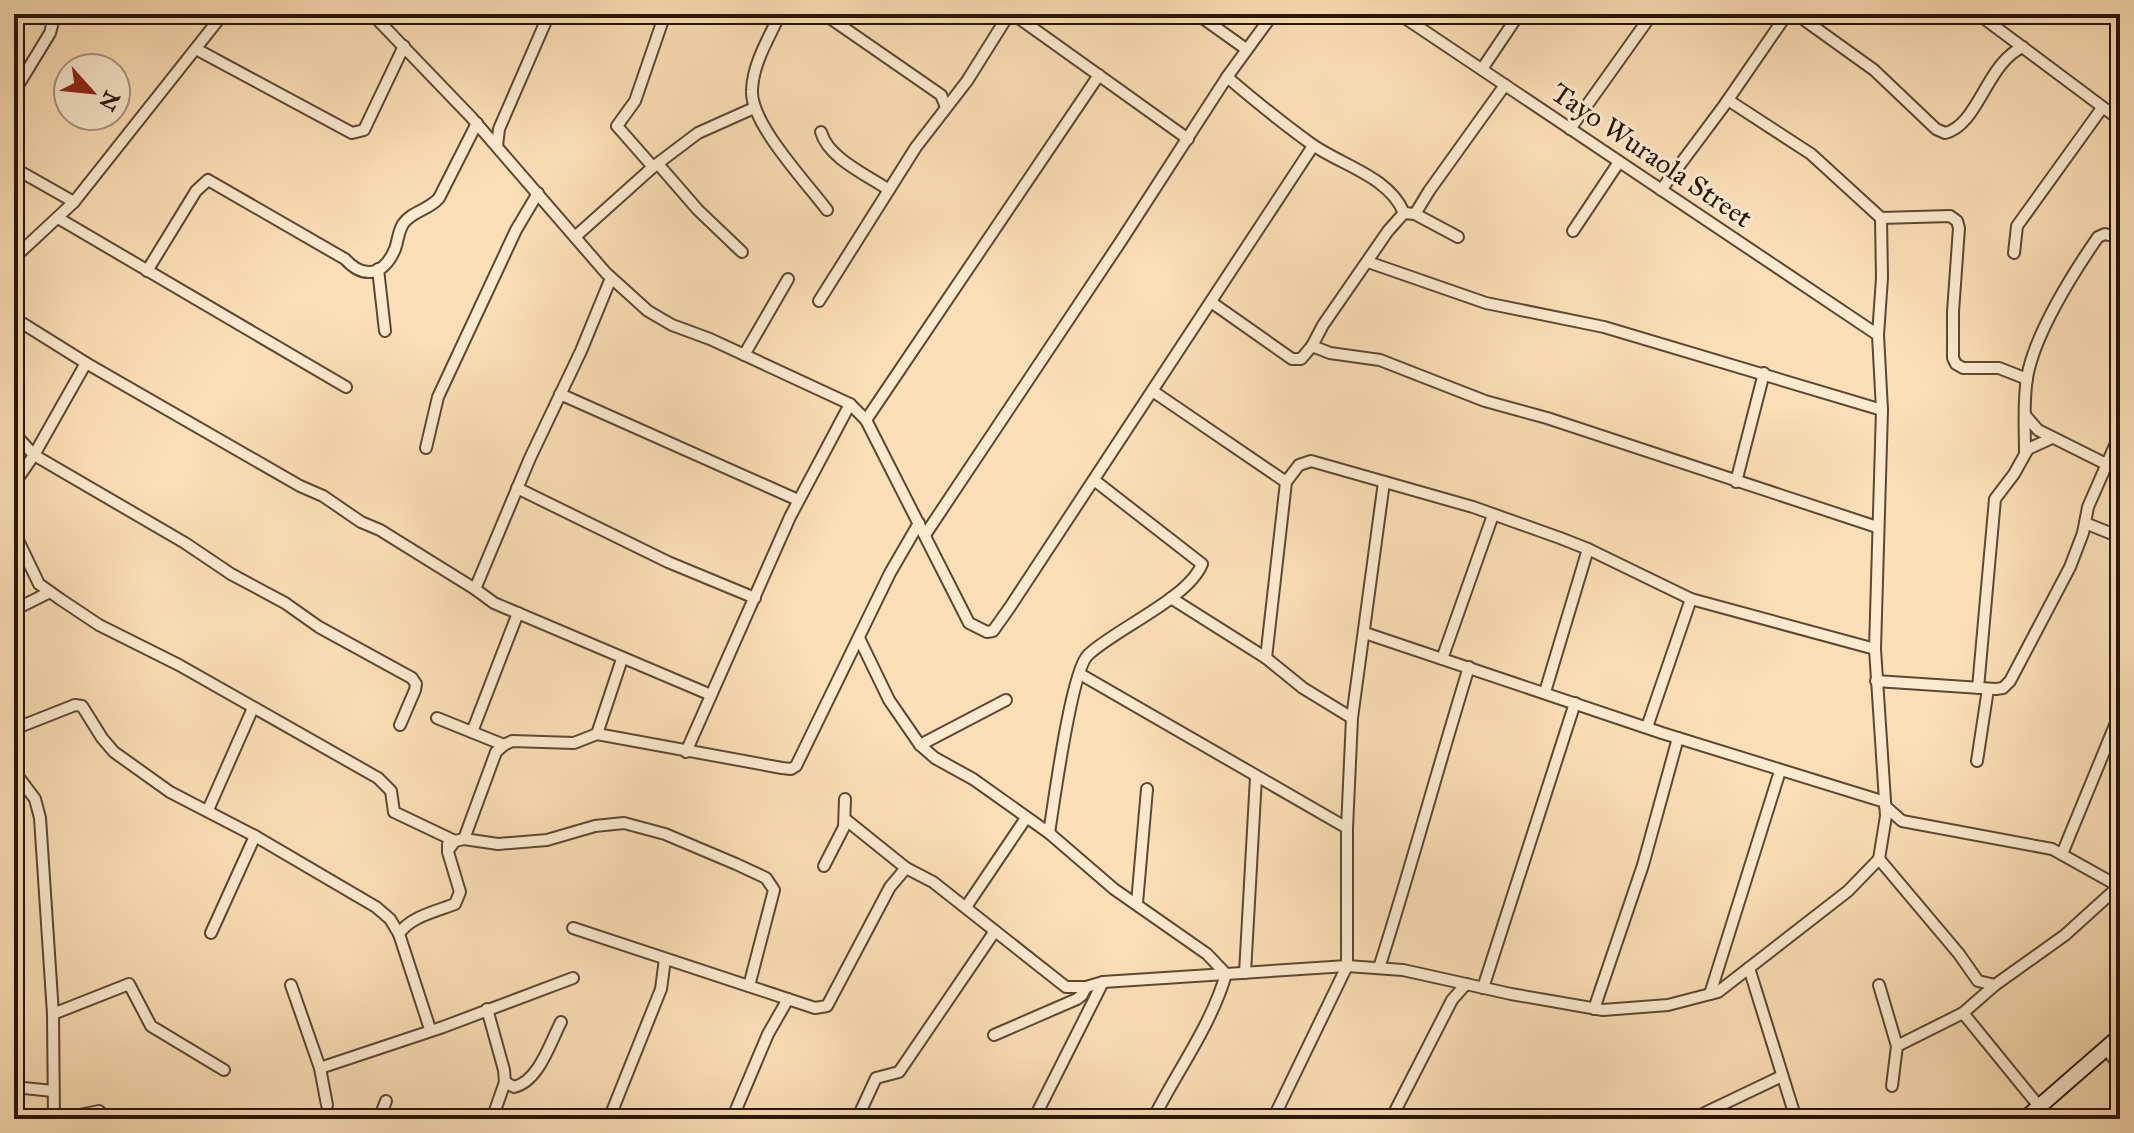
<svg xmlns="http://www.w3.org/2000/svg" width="2134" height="1133" font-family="'IM FELL Great Primer',serif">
<rect width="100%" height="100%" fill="#fbdfb6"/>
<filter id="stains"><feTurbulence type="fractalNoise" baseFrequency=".0025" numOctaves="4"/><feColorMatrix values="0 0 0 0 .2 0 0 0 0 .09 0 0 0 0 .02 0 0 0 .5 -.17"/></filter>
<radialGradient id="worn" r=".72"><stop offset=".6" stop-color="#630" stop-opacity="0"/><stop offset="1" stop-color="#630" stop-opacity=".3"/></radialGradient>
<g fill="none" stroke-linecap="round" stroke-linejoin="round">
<!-- street casing -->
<g stroke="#5c4832" stroke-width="14">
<g id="street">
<path d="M372 14 471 117 606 273 648 311 672 325 710 339 850 404 866 420 969 623 987 632 993 631 1010 607 1313 146"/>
<path d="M780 14C769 38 753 63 752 90 750 123 806 182 827 210"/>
<path d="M824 14 941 95 946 107"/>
<path d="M1013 14 1188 139"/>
<path d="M1197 14 1246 49"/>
<path d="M1399 14 1878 335"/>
<path d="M1796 14 1874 70 1936 129 1945 133C1978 126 1987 62 2023 47"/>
<path d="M1978 14 2120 120"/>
<path d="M196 49 352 133 364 130 404 46"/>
<path d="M1482 69 1519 14"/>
<path d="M1227 77C1254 100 1281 122 1310 143 1340 165 1389 176 1404 213"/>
<path d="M14 92 50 33 55 14"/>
<path d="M1728 100 1811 154 1881 218 1950 216 1957 221 1959 228 1953 312V358L1956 364 1963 368H1999L2027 379"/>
<path d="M1570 129 1652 14"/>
<path d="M821 132C828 158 867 175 889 190"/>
<path d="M497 146 499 129 549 14"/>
<path d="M658 164 698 210 742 252"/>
<path d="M653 167 617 126 635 101 665 14"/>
<path d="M14 168 74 202"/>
<path d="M1661 190 1723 107 1787 14"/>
<path d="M1415 214 1458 237"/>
<path d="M58 218 346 387"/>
<path d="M1573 231 1619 162"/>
<path d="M576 236 653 167 698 133 754 108"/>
<path d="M2014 253 2017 226 2102 108"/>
<path d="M14 258 74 202 223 14"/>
<path d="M1368 262 1486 303 1604 327 1882 410"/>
<path d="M378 269 385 331"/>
<path d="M147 271 196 191 208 180 345 259C364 280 384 275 395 249 398 241 398 232 403 224 412 211 429 210 439 198L477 123"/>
<path d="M819 301 916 147 967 81 1009 14"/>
<path d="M1211 302 1292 359H1301L1312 346 1330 353 1380 360 1485 401 1547 418 1877 527"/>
<path d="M14 318 86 363 300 486 323 496 361 522 380 530 475 589 494 603 711 695"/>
<path d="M1312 346 1323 325 1388 231 1404 213 1415 214 1429 191 1505 85"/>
<path d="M744 355 788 279"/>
<path d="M1154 392 1286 482"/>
<path d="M560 394 798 500"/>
<path d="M2025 415 2038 430 2106 464"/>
<path d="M866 420 1099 75"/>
<path d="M14 433 34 455 185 543 231 574 285 603 319 627 412 678 416 684 415 690 400 725"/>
<path d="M426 448 438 397 516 230 538 193"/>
<path d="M2025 453C2025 428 2023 402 2027 378 2034 335 2073 273 2098 237L2105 234 2120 238"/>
<path d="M1736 482 1764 373"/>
<path d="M14 484 34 455 86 363"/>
<path d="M517 488 668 562 755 598"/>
<path d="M2085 523 2120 537"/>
<path d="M14 532 39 584 60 599 99 625 179 665 378 778 391 791 394 812 455 841"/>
<path d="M925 535 1121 241 1227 77 1273 14"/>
<path d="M475 589 530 458 581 351 611 278"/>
<path d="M1171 598 1266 658 1303 688 1352 718"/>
<path d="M14 610 50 592"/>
<path d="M1365 633 1662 733 1885 802"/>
<path d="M859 638 889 700 920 745 935 758 973 779 1049 833 1114 889 1207 954 1226 974C1211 1026 1177 1071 1153 1119"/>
<path d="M1266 658 1286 482 1299 465 1311 461 1473 507 1560 538 1588 549 1691 599 1875 649"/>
<path d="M1442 659 1493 515"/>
<path d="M1080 674 1347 828"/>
<path d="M1876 681 1996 689 2003 688 2010 681 2070 567 2083 533 2088 507 2120 434"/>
<path d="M1978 688 1995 499 2014 474 2028 449 2052 438"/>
<path d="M1545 692 1588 549"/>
<path d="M437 718 504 745"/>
<path d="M1647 727 1691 599"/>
<path d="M14 729 75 705 82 706 102 738 114 752 170 792 255 836 376 907 390 919 399 934"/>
<path d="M472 732 518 613"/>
<path d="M597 734 622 659"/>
<path d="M920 745 1006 700"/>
<path d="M686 752 790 517 850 404"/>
<path d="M1977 761 1988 689"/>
<path d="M14 771 35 799 40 818 53 1014 54 1119"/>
<path d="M1885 806 1902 821 2052 849 2120 887"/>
<path d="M208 810 253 708"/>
<path d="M845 819 906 868 933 882 1066 987H1086L1103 982 1347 966 1403 970 1511 994 1603 1010 1668 1005 1718 992 1848 891 1879 859 1886 816 1875 649 1882 410 1878 335 1882 278 1881 218"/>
<path d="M1049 833C1054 803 1071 671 1088 655 1115 629 1188 599 1202 564L1094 480"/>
<path d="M464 839 496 752 504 745 512 741 574 743 597 734 782 768 791 769 796 766 890 573 919 523"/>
<path d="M449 849 455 841 464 839 498 844 547 840 595 826 624 823 665 834 736 864 766 878 774 890 749 986"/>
<path d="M2062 854 2120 713"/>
<path d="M1879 859 1959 954 1978 981 1995 985"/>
<path d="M824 866 844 827 845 799"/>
<path d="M1137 903 1147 789"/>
<path d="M966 907 1026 818"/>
<path d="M573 928 815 1008 827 1006 890 887 906 868"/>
<path d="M211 933 255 836"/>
<path d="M1379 968C1411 868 1438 767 1469 667"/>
<path d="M1749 968 1796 1119"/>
<path d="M1245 973 1256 777"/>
<path d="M291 985 320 1068 327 1105"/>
<path d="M1879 985 1897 1046 1892 1086"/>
<path d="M1483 988 1575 703"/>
<path d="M1710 994 1780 771"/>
<path d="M487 1009 504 1070 505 1082 492 1119"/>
<path d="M1594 1009 1643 865 1678 738"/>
<path d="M1963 1013 2038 1105"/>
<path d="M53 1014 129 984 151 1026 224 1070"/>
<path d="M430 1029 399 934C409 917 437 911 455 904L460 892 448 852V844"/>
<path d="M994 1035 1077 999 1082 995 1086 987"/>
<path d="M1897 1046 1963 1013 1995 985 2065 935 2118 887"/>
<path d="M2105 1047 2120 1067"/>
<path d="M320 1068 443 1027 573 978"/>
<path d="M505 1082 514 1087C539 1081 550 1043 561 1022"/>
<path d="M14 1087 53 1091"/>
<path d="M60 1119 99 1111 108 1119"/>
<path d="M379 1119 386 1101"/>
<path d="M609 1119 661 989 665 959"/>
<path d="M732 1119 768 1034 788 999"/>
<path d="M857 1119 876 1078 899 1072 995 931"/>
<path d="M1034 1119 1103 982"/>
<path d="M1273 1119 1347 966V828L1352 718 1384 482"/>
<path d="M1391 1119 1452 1000 1466 984"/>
<path d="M1692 1119 1782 1076"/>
</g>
</g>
<!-- secondary casing -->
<g stroke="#271606" stroke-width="18">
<path id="secondary" d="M2025 1119 2120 1036"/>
</g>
<!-- street -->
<use href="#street" stroke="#fcead0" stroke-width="10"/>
<!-- secondary -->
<use href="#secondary" stroke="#fcead0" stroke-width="14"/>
</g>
<g text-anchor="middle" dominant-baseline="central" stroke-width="6" stroke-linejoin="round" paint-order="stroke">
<!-- street labels -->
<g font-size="28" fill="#271606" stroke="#fcead0">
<text transform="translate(1652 155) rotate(34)">Tayo Wuraola Street</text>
</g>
</g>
<!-- margin -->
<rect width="2134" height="1133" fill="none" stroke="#fbdfb6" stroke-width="48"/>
<rect x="16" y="16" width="2102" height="1101" fill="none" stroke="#271606" stroke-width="4"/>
<rect x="24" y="24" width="2086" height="1085" fill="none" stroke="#271606" stroke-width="2"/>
<!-- north arrow -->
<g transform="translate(92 92) rotate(117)"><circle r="38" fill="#fcead0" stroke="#a7957f" stroke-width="2"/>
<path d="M0-6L14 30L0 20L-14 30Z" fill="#8f2418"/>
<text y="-12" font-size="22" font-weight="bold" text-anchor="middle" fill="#271606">N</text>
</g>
<rect width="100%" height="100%" filter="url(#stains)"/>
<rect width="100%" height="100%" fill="url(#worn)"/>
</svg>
